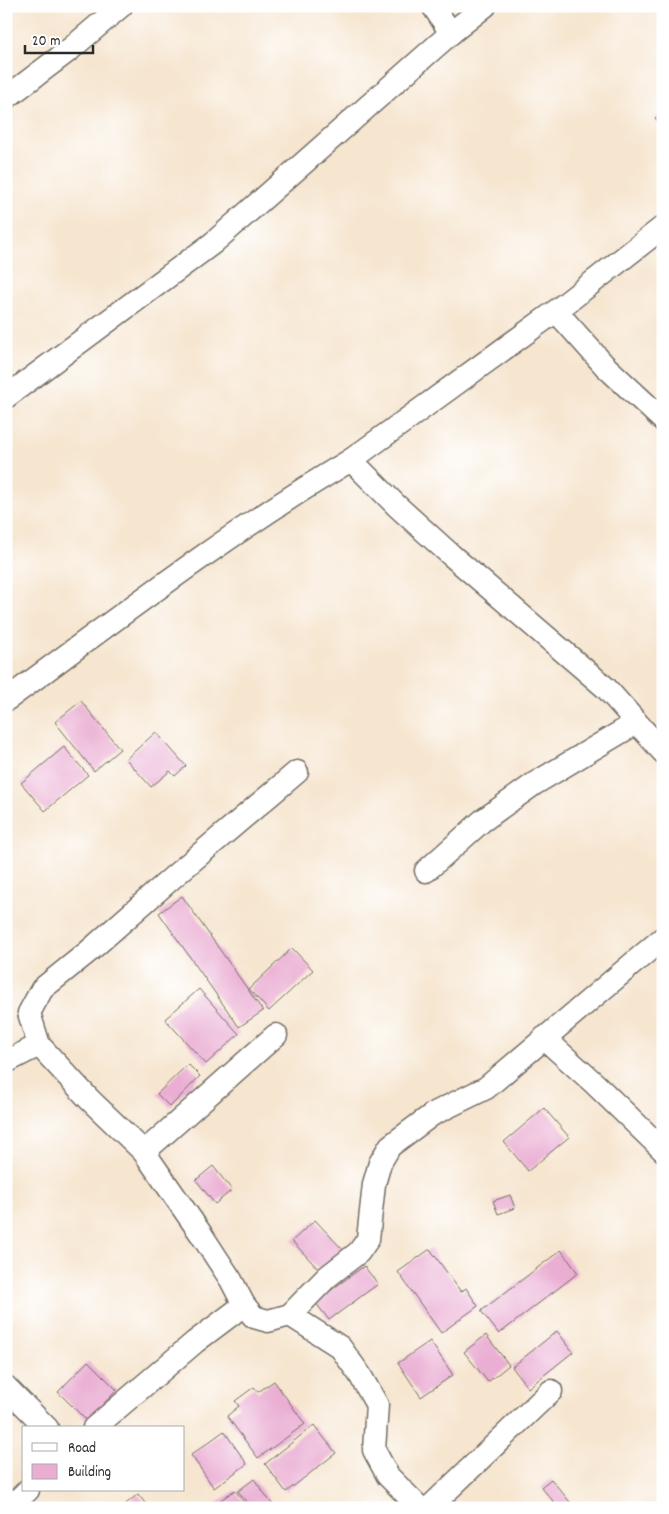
<svg xmlns="http://www.w3.org/2000/svg" width="669" height="1514" font-family="Dekko,sans-serif">
<rect width="100%" height="100%" fill="#fff"/>
<filter id="ink" filterUnits="userSpaceOnUse"><feTurbulence type="fractalNoise" baseFrequency=".02" numOctaves="2"/><feDisplacementMap in="SourceGraphic" scale="10" xChannelSelector="R" yChannelSelector="G"/><feConvolveMatrix kernelMatrix="1 2 1 2 8 2 1 2 1" color-interpolation-filters="sRGB"/></filter>
<filter id="wash" filterUnits="userSpaceOnUse"><feTurbulence type="fractalNoise" baseFrequency=".0096" numOctaves="4" result="noise"/><feDisplacementMap in="SourceGraphic" scale="20" xChannelSelector="R" yChannelSelector="G"/><feGaussianBlur stdDeviation="1.12" result="paint"/><feColorMatrix in="noise" values="0 0 0 0 0 0 0 0 0 0 0 0 0 0 0 0 0 1.4 0 .05"/><feComposite in="paint" operator="in"/></filter>
<g filter="url(#wash)">
<rect width="100%" height="100%" fill="#f6e5cf"/>
<g id="blocks">
<!-- building -->
<g fill="#eaaed3">
<path d="M663 111V127L655 118Z"/>
<path d="M81 701 120 749 94 771 55 722Z"/>
<path d="M156 732 186 766 175 776 170 771 151 787 126 759Z"/>
<path d="M64 747 88 775 45 811 21 783Z"/>
<path d="M182 896 263 1011 239 1027 159 913Z"/>
<path d="M292 948 313 970 269 1011 249 989Z"/>
<path d="M199 989 239 1034 206 1064 165 1019Z"/>
<path d="M188 1064 200 1076 170 1107 157 1094Z"/>
<path d="M544 1108 569 1137 528 1171 504 1142Z"/>
<path d="M213 1166 232 1190 215 1204 196 1180Z"/>
<path d="M510 1195 515 1208 498 1214 493 1201Z"/>
<path d="M315 1220 345 1252 322 1273 292 1241Z"/>
<path d="M430 1249 461 1292 466 1288 478 1306 441 1333 398 1272Z"/>
<path d="M561 1250 578 1273 499 1334 481 1311Z"/>
<path d="M364 1266 378 1284 329 1320 315 1302Z"/>
<path d="M557 1331 573 1352 528 1388 512 1367Z"/>
<path d="M486 1335 509 1365 488 1382 464 1352Z"/>
<path d="M430 1341 453 1375 421 1397 398 1363Z"/>
<path d="M88 1361 117 1390 87 1421 58 1392Z"/>
<path d="M274 1381 305 1424 258 1458 227 1416 239 1406 235 1401 254 1387 258 1392Z"/>
<path d="M314 1425 336 1453 286 1492 265 1464Z"/>
<path d="M224 1431 247 1464 214 1488 191 1455Z"/>
<path d="M254 1479 275 1508H251L238 1491Z"/>
<path d="M551 1479 575 1508H559L541 1487Z"/>
<path d="M235 1490 248 1508H209Z"/>
<path d="M138 1494 149 1508H121Z"/>
</g>
</g>
</g>
<g filter="url(#ink)">
<use href="#blocks" fill-opacity="0" stroke="#726c64" stroke-width="1"/>
<g fill="none" stroke-linecap="round" stroke-linejoin="round">
<!-- minor casing -->
<g stroke="#726c64" stroke-width="25">
<g id="minor">
<path d="M433 6 451 33"/>
<path d="M6 98 68 51 121 6"/>
<path d="M556 311 605 366 663 420"/>
<path d="M6 397 213 243 451 33 485 6"/>
<path d="M351 460 556 311 663 227"/>
<path d="M6 700C119 617 231 531 351 460L397 506 451 555 606 688 663 752"/>
<path d="M297 772 172 878 88 952 42 989 29 1013 39 1045 89 1099 144 1152 201 1234 231 1280 244 1305 254 1317 268 1321 290 1315 340 1347 360 1375 377 1405 374 1450 388 1476 420 1508"/>
<path d="M426 871 482 821 534 784 636 723"/>
<path d="M544 1038 595 1084 663 1150"/>
<path d="M6 1062 39 1045"/>
<path d="M144 1152 276 1035"/>
<path d="M290 1315 327 1277 359 1252 368 1239 374 1184 380 1163 390 1146 433 1114 486 1088 663 938"/>
<path d="M6 1387 47 1428"/>
<path d="M94 1428 195 1342 244 1305"/>
<path d="M10 1508 28 1490"/>
<path d="M429 1508 551 1391"/>
</g>
</g>
<!-- minor -->
<use href="#minor" stroke="#fff" stroke-width="22"/>
</g>
</g>
<!-- margin -->
<rect width="669" height="1514" fill="none" stroke="#fff" stroke-width="25"/>
<!-- legend -->
<rect x="22" y="1426" width="162" height="65" fill="#ffffff" stroke="#aaaaaa"/>
<rect x="32" y="1443" width="25" height="8" fill="#ffffff" stroke="#aaaaaa"/>
<text x="68" y="1452" font-size="15" fill="#2b2b2b">Road</text>
<rect x="32" y="1464" width="25" height="15" fill="#eaaed3" stroke="#aaaaaa"/>
<text x="68" y="1476" font-size="15" fill="#2b2b2b">Building</text>
<!-- scale -->
<path d="M25 45v8h68v-8" fill="none" stroke="#2b2b2b" stroke-width="2.5"/>
<text x="32" y="45" font-size="15" fill="#2b2b2b" stroke="#ffffff" stroke-width="4" paint-order="stroke">20 m</text>
</svg>
